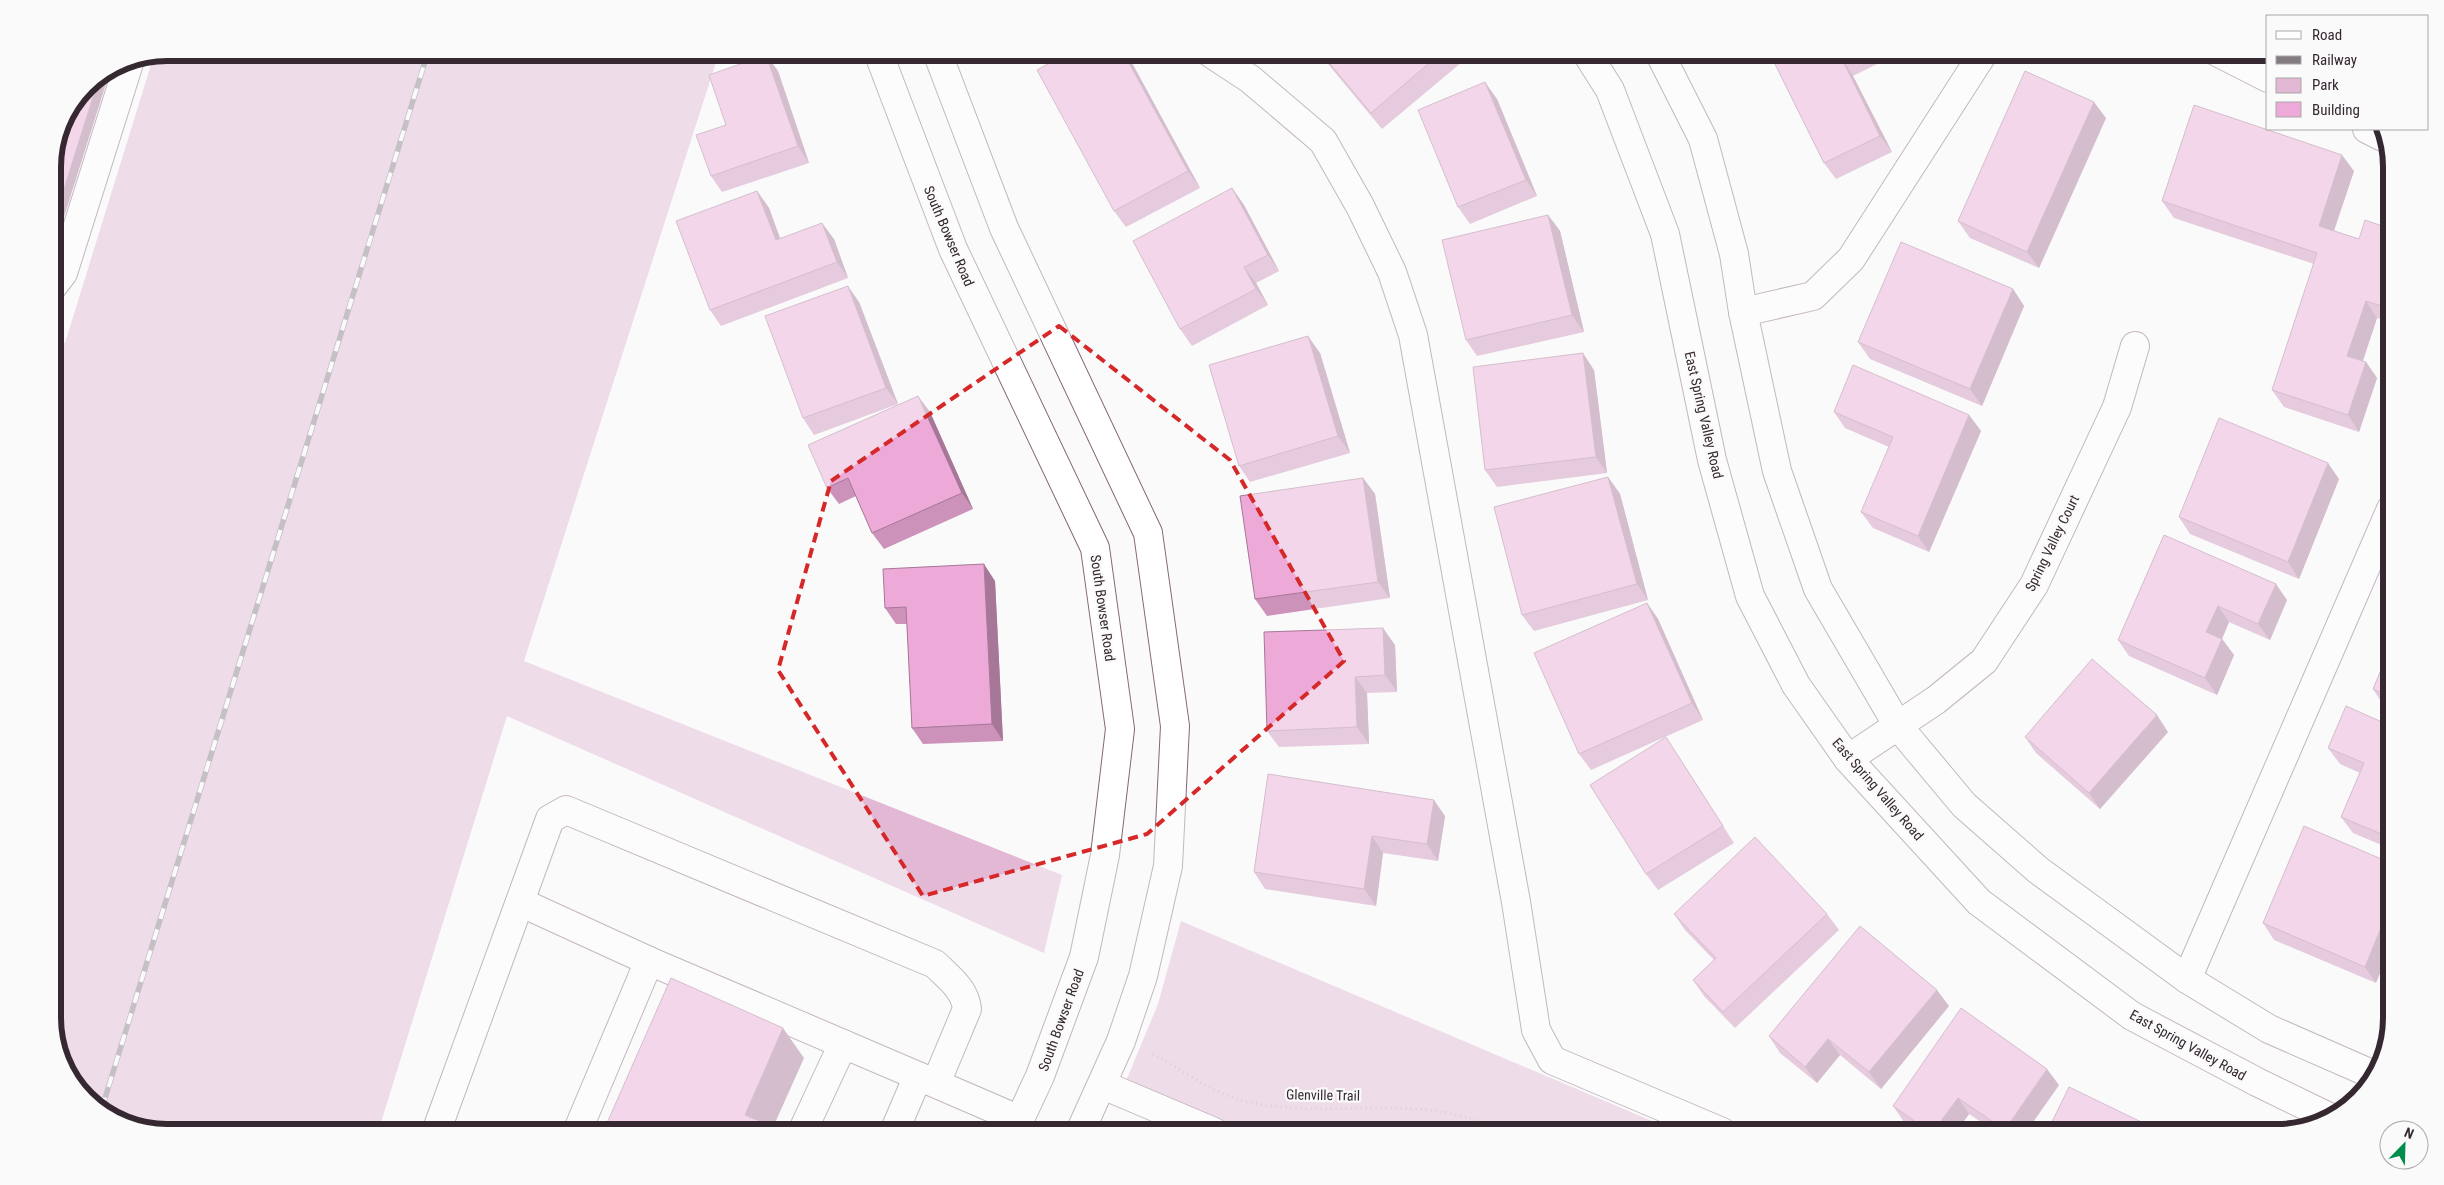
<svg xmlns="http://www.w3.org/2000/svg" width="2444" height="1185" font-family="'Roboto Condensed',sans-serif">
<rect width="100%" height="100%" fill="#fafafa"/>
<!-- green -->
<g fill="#e3b8d5">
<path d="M168 52 719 53 524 661 1062 875 1044 953 507 716 378 1132H168L117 1121 72 1082 53 1025V338L65 343 154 55Z"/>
<path d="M1181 921 1678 1132H1213L1121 1093 1158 1004Z"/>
</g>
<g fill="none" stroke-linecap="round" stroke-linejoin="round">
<!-- minor casing -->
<g stroke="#84667a" stroke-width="30">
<g id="minor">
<path d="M878 52 953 249 1095 548 1120 729 1105 855 1084 957 1040 1076 1014 1132"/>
<path d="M937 52 1004 228 1148 533 1175 726 1168 866 1143 976 1121 1041 1080 1132"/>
<path d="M1209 52 1250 79 1323 141 1360 206 1392 272 1413 335 1516 902 1536 1030 1552 1060 1722 1132"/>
<path d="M1586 52 1610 90 1665 234 1712 460 1750 596 1796 685 1848 759 1979 902 2132 1016 2257 1082 2329 1117"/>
<path d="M1659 52 1703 139 1734 254 1743 312 1777 471 1818 589 1898 726 1964 805 2038 870 2187 979 2269 1029 2374 1075"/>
<path d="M2217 52 2268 78"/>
<path d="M2367 129 2383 137"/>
<path d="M53 286 63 273 130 60"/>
<path d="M1743 312 1813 296 1851 259 1984 52"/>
<path d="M1848 759 1936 700 1984 661 2034 585 2117 407 2135 346"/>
<path d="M520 902 649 961"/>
<path d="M2187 979 2391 509"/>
<path d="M918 1076 1020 1120"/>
<path d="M1103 1085 1214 1132"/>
<path d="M436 1132 550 819 566 810 935 964C949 978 965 989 967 1009L936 1083"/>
<path d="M577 1132 649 961 918 1076 894 1132"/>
<path d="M802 1132 843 1044"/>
</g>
</g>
<!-- path -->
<path stroke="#a8a3a7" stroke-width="3" stroke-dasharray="1 4" stroke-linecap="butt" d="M1153 1054C1183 1070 1213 1094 1247 1102 1331 1121 1424 1089 1502 1132"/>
<!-- minor -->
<use href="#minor" stroke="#fff" stroke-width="28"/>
<!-- rail casing -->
<g stroke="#837b80" stroke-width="5.5">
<path id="rail" d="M102 1108 428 52"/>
</g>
<!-- rail -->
<use href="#rail" stroke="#fafafa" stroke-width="4" stroke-dasharray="11" stroke-linecap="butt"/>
</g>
<!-- wall -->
<g fill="#cc92ba">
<path d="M1069 52H1126L1200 188 1126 227 1114 211Z"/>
<path d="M1318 52H1465L1468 57 1382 129Z"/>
<path d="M1769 52H1901L1853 76 1892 152 1836 179 1824 163Z"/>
<path d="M766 55 778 71 809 163 722 192 711 176 726 125Z"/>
<path d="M1497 99 1537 196 1470 224 1458 207Z"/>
<path d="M2106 118 2039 268 1970 238 1958 221Z"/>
<path d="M2354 171 2334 231 2359 239 2391 229V322L2377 318 2363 361 2366 362 2377 378 2359 432 2284 407 2272 390 2314 264 2174 218 2162 201Z"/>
<path d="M1232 188 1244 205 1279 271 1256 283 1268 305 1192 346 1180 329Z"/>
<path d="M757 191 769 208 780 239H834L848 278 721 326 710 310Z"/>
<path d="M1548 215 1560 231 1584 332 1477 356 1466 340Z"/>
<path d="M2013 289 2024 306 1982 406 1870 359 1858 342Z"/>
<path d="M859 302 898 404 814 435 803 418Z"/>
<path d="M1320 353 1350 453 1250 482 1239 466Z"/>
<path d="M1594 370 1607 473 1497 487 1485 470Z"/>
<path d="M930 412 973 509 884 549 872 533 856 496 839 504 827 488Z"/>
<path d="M1834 412 1969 415 1981 431 1929 552 1873 528 1861 512 1889 447 1845 428Z"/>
<path d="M1608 477 1620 494 1648 600 1534 631 1522 615Z"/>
<path d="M1363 478 1375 494 1390 598 1267 616 1255 599Z"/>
<path d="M2339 479 2299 579 2190 534 2179 517Z"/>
<path d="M2164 535 2287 600 2270 640 2229 622 2222 639 2234 655 2217 695 2129 656 2118 640Z"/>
<path d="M995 581 1003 741 923 744 912 728 907 624H896L885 608Z"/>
<path d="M1647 603 1658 619 1703 720 1591 770 1579 754Z"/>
<path d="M1395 645 1397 692 1367 693 1369 744 1279 747 1267 731Z"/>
<path d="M2391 646V709L2384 706 2373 689Z"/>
<path d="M2391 726V849L2353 833 2341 817 2360 773 2340 764 2328 748Z"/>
<path d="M2168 732 2100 809 2036 753 2025 737Z"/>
<path d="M1677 754 1734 843 1658 890 1646 874Z"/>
<path d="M1268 774 1445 816 1438 861 1383 853 1376 906 1265 889 1254 872Z"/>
<path d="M2304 826 2376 983 2274 940 2263 923Z"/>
<path d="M1674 914H1827L1839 930 1735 1028 1704 996 1693 980 1714 960 1685 930Z"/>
<path d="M1949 1006 1881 1089 1840 1055 1817 1083 1780 1053 1769 1036Z"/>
<path d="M2059 1085 2026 1132H1996L1969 1114 1956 1132H1919L1904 1122 1893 1106Z"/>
</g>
<!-- shaded-wall -->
<g fill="#a67797">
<path d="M1123 52H1126L1200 188 1188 171Z"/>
<path d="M766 55 778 71 809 163 798 146Z"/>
<path d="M1842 59 1853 76 1892 152 1880 136Z"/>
<path d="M110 71 53 252V224L99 78Z"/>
<path d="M1485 82 1497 99 1537 196 1526 180Z"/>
<path d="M2094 102 2106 118 2039 268 2027 252Z"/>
<path d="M2342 155 2354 171 2330 242 2319 226Z"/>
<path d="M1232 188 1244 205 1279 271 1268 255Z"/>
<path d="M757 191 769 208 787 257 776 240Z"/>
<path d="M1548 215 1560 231 1584 332 1572 315Z"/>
<path d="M822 223 834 239 848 278 837 262Z"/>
<path d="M1244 267 1256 283 1268 305 1256 289Z"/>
<path d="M848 286 859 302 898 404 886 388Z"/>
<path d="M2013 289 2024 306 1982 406 1970 389Z"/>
<path d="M2366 301 2377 318 2359 372 2347 356Z"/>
<path d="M1308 336 1320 353 1350 453 1338 436Z"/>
<path d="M1583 353 1594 370 1607 473 1596 457Z"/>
<path d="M2366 362 2377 378 2359 432 2348 415Z"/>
<path d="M918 396 930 412 973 509 962 493Z"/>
<path d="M1969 415 1981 431 1929 552 1918 536Z"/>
<path d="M2328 463 2339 479 2299 579 2288 562Z"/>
<path d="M1608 477 1620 494 1648 600 1637 584Z"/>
<path d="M1363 478 1375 494 1390 598 1378 582Z"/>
<path d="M984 564 995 581 1003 741 992 724Z"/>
<path d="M2276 584 2287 600 2270 640 2258 624Z"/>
<path d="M1647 603 1658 619 1703 720 1692 703Z"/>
<path d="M2218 606 2229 622 2218 648 2206 632Z"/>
<path d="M1383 628 1395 645 1397 692 1385 675Z"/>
<path d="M2222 639 2234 655 2217 695 2205 678Z"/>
<path d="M1355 677 1367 693 1369 744 1357 727Z"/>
<path d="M2157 715 2168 732 2100 809 2089 793Z"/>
<path d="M1434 800 1445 816 1438 861 1427 844Z"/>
<path d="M1372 836 1383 853 1376 906 1364 889Z"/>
<path d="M2391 903V947L2376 983 2365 967Z"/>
<path d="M1937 990 1949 1006 1881 1089 1869 1072Z"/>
<path d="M783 1028 804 1058 771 1132 745 1115Z"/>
<path d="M1828 1039 1840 1055 1817 1083 1805 1067Z"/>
<path d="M2047 1069 2059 1085 2026 1132H2006L2005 1130Z"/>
<path d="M1958 1098 1969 1114 1956 1132H1933Z"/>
</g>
<!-- building -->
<g fill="#edaad8" stroke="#a67797">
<path d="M1069 52H1123L1188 171 1114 211 1037 70Z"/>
<path d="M1320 52H1442L1371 113Z"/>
<path d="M1769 52H1855L1842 59 1880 136 1824 163Z"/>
<path d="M766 55 798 146 711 176 696 135 726 125 709 75Z"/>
<path d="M2025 71 2094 102 2027 252 1958 221Z"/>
<path d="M99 78 53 224V160L64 117 86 86Z"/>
<path d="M1485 82 1526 180 1458 207 1418 110Z"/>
<path d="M2194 105 2342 155 2319 226 2359 239 2365 220 2391 229V309L2366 301 2347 356 2366 362 2348 415 2272 390 2317 253 2162 201Z"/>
<path d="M1232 188 1268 255 1244 267 1256 289 1180 329 1133 241Z"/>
<path d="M757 191 776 240 822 223 837 262 710 310 676 221Z"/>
<path d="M1548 215 1572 315 1466 340 1442 240Z"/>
<path d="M1901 242 2013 289 1970 389 1858 342Z"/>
<path d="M848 286 886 388 803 418 765 316Z"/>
<path d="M1308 336 1338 436 1239 466 1209 365Z"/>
<path d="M1583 353 1596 457 1485 470 1473 367Z"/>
<path d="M1853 365 1969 415 1918 536 1861 512 1893 437 1834 412Z"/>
<path d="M918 396 962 493 872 533 848 478 827 488 808 445Z"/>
<path d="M2219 418 2328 463 2288 562 2179 517Z"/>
<path d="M1608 477 1637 584 1522 615 1494 507Z"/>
<path d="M1363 478 1378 582 1255 599 1240 496Z"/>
<path d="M2164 535 2276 584 2258 624 2218 606 2206 632 2222 639 2205 678 2118 640Z"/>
<path d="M984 564 992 724 912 728 906 607 885 608 883 569Z"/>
<path d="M1647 603 1692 703 1579 754 1534 653Z"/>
<path d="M1383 628 1385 675 1355 677 1357 727 1267 731 1264 632Z"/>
<path d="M2391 646V697L2373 689Z"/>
<path d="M2092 659 2157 715 2089 793 2025 737Z"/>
<path d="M2346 706 2391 726V838L2341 817 2364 763 2328 748Z"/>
<path d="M1666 737 1723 826 1646 874 1590 785Z"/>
<path d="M1268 774 1434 800 1427 844 1372 836 1364 889 1254 872Z"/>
<path d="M2304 826 2391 863V903L2365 967 2263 923Z"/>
<path d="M1755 837 1827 914 1723 1012 1693 980 1716 958 1674 914Z"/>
<path d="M1860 926 1937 990 1869 1072 1828 1039 1805 1067 1769 1036Z"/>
<path d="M671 978 783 1028 745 1115 786 1132H603Z"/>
<path d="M1961 1008 2047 1069 2005 1130 1958 1098 1933 1132H1930L1893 1106Z"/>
<path d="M2069 1087 2162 1132H2047Z"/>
</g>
<!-- marked area -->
<path d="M0 0H2444V1185H0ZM1059 326 1230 460 1344 661 1147 834 923 896 778 670 831 481Z" fill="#fafafa" fill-opacity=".55" fill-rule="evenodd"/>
<path fill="none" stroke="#d62828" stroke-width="4" stroke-dasharray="10 6" stroke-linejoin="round" d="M1059 326 1230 460 1344 661 1147 834 923 896 778 670 831 481Z"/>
<g text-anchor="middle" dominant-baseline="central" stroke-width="4.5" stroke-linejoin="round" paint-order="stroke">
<!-- street labels -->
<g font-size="14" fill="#352831" stroke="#fafafa">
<text transform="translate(949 236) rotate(67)">South Bowser Road</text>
<text transform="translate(1704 415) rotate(77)">East Spring Valley Road</text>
<text transform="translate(2052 543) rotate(-64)">Spring Valley Court</text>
<text transform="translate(1103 608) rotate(82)">South Bowser Road</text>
<text transform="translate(1878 789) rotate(49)">East Spring Valley Road</text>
<text transform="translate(1061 1020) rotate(-70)">South Bowser Road</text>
<text transform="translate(2188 1045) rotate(29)">East Spring Valley Road</text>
<text transform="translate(1323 1095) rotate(1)">Glenville Trail</text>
</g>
</g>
<!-- crop -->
<path d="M0 0H2444V1185H0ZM167 61H2277A106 106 0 0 1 2383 167V1018A106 106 0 0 1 2277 1124H167A106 106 0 0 1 61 1018V167A106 106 0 0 1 167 61Z" fill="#fafafa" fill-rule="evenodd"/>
<path fill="none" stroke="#352831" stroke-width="6" d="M167 61H2277A106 106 0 0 1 2383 167V1018A106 106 0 0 1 2277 1124H167A106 106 0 0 1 61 1018V167A106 106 0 0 1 167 61Z"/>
<!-- legend -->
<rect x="2266" y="15" width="162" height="115" fill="#fafafa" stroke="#aba6aa"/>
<rect x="2276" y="31" width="25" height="8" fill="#ffffff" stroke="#aba6aa"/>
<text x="2312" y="40" font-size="15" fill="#352831">Road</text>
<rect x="2276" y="56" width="25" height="8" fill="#837b80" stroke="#aba6aa"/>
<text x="2312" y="65" font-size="15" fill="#352831">Railway</text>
<rect x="2276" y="78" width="25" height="15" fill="#e3b8d5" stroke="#aba6aa"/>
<text x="2312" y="90" font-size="15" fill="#352831">Park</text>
<rect x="2276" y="102" width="25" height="15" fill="#edaad8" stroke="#aba6aa"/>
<text x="2312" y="115" font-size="15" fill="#352831">Building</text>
<!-- north arrow -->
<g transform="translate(2404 1145) rotate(23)"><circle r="24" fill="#fafafa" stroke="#aba6aa"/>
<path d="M0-4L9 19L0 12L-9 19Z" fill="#008d4c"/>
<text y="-8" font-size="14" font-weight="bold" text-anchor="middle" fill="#352831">N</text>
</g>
</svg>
